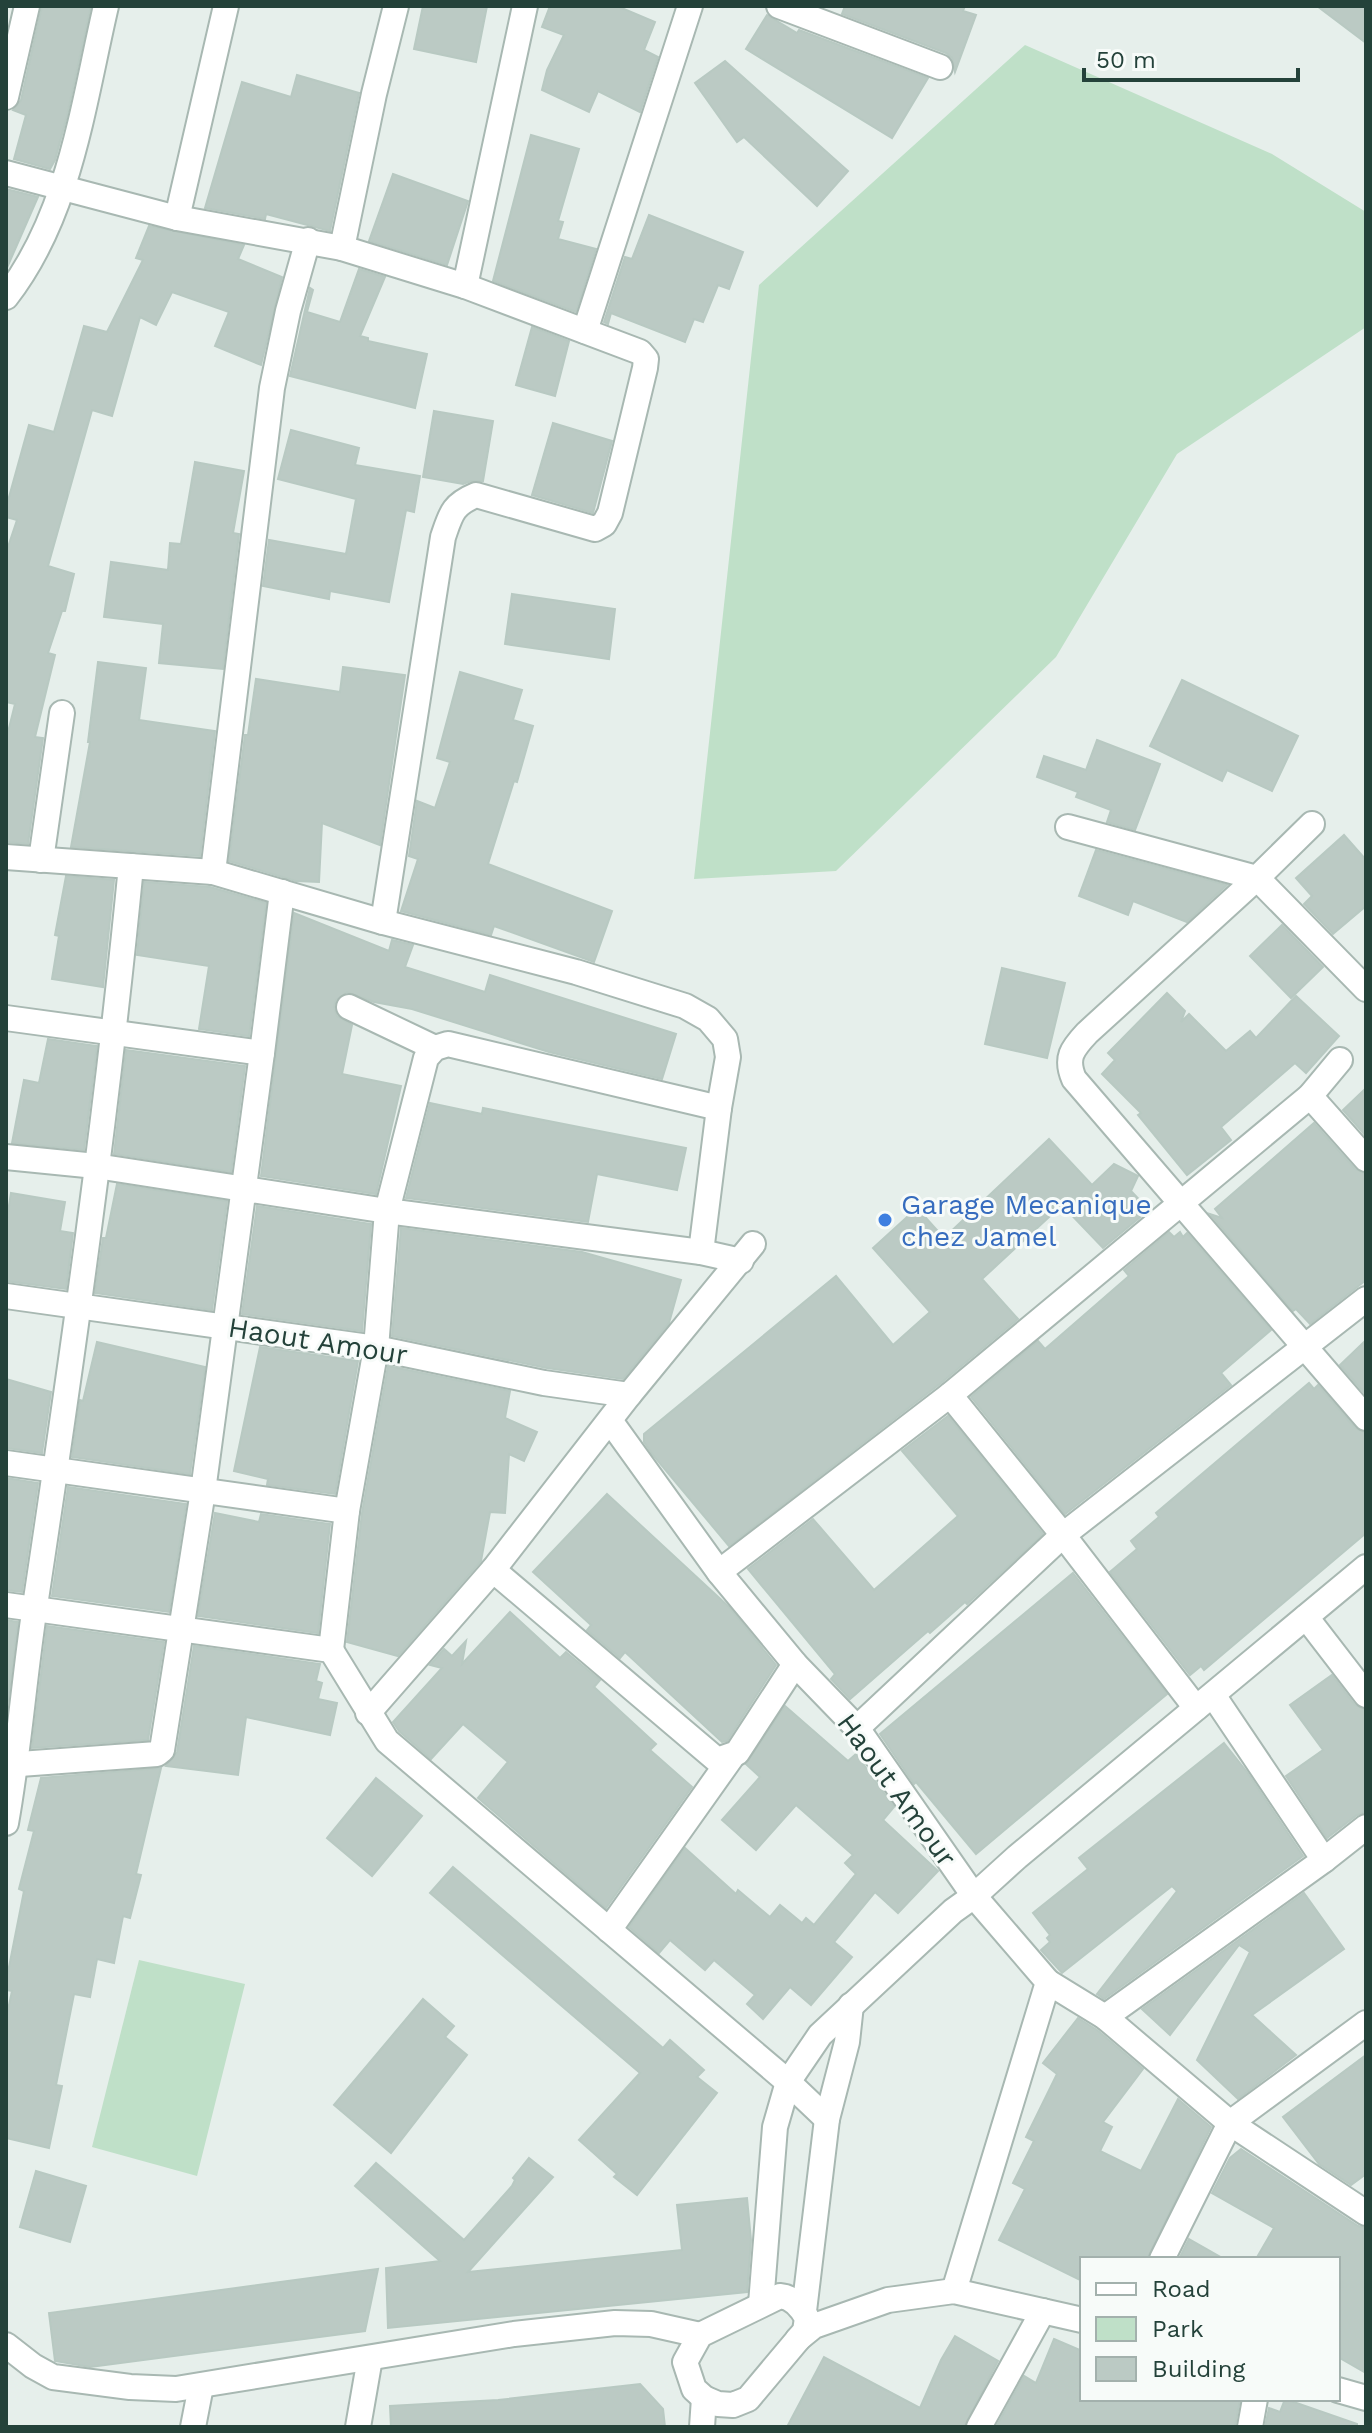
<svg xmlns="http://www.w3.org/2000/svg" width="1372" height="2433" font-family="'Work Sans',sans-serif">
<rect width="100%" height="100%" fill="#e6efeb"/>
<!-- green -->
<g fill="#bfe0c8">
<path d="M1025 45 1272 154 1366 212V327L1177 454 1056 657 836 871 694 879 759 285Z"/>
<path d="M139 1960 245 1984 197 2176 92 2147Z"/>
</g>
<!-- building -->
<g fill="#bbcac4" stroke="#b8c9c2" stroke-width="2">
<path d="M42 6H91L67 116 55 160 50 169 14 159 26 115 13 110 21 100Z"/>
<path d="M423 6H487L476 62 414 49Z"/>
<path d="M550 6H617L655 22 644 50 658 57 640 112 598 91 589 112 542 90 547 70 564 35 542 27Z"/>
<path d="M845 6H965L963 11 976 15 955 72 952 58 946 53 842 14Z"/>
<path d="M1317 6H1366V43Z"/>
<path d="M767 15 797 33 799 30 928 78 892 138 746 49Z"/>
<path d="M725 61 848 171 817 206 744 137 737 142 695 83Z"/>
<path d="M297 75 359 93 330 231 266 214 265 219 205 208 242 82 291 97Z"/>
<path d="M531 135 579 149 558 221 563 222 558 239 596 249 576 312 493 281Z"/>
<path d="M393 174 468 201 447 265 369 241Z"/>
<path d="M6 189 38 197 6 270Z"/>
<path d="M649 215 743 252 729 289 718 285 703 322 694 319 685 342 611 313 608 324 604 322 625 257 632 259Z"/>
<path d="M149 226 244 245 238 259 282 277 261 365 215 346 229 312 172 292 156 325 140 317 112 416 92 410 48 566 74 574 65 611H62L48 653 55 655 35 737 43 738 28 844 6 842V740L15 704 6 702V553L17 520 6 517V508L29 425 54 432 84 326 107 332 143 260 136 258Z"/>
<path d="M359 269 385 277 360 336 368 338V341L427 354 415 408 290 376 310 288 313 290 307 312 340 322Z"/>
<path d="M532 327 569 341 555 396 516 385Z"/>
<path d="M434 411 493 421 483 481H471L463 484 423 477Z"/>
<path d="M553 423 612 441 593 513 532 495Z"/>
<path d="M291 430 359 448 355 465 420 476 414 512 406 510 389 602 330 591 329 599 263 586 269 540 346 554 356 499 278 479Z"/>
<path d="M195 462 244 471 233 533 239 534 223 669 159 663 163 624 104 617 111 562 168 570 170 543 181 544Z"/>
<path d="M512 594 615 609 609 659 505 644Z"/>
<path d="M98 662 146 668 139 720 215 731 200 856 71 847 90 742H88Z"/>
<path d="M343 667 405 675 380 845 322 823 319 882 296 881 229 861 245 735H248L256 679 340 692Z"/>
<path d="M460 672 522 690 513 720 533 726 517 782 514 781 488 864 612 911 594 962 494 926 491 935 401 911 418 859 409 856 417 801 435 808 450 762 437 758Z"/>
<path d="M1182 680 1298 736 1272 791 1227 770 1222 781 1150 746Z"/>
<path d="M1097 740 1160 764 1135 830 1107 822 1111 810 1076 797 1078 792 1037 777 1044 756 1086 770Z"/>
<path d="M1344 835 1366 860V906L1333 934 1304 904 1312 896 1296 878Z"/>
<path d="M1096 850 1227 885 1187 922 1133 901 1128 915 1079 896Z"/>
<path d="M66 876 114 880 103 987 52 979 59 936 55 935Z"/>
<path d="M144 882 210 887 266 903 249 1036 199 1029 209 966 137 955Z"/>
<path d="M294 913 389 951 392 940 413 945 405 967 485 992 490 975 676 1034 662 1079 549 1052 412 1009 374 1002 347 992 336 1000 334 1007 337 1016 352 1025 342 1074 401 1086 376 1194 261 1176Z"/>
<path d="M1282 925 1323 967 1291 998 1250 956Z"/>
<path d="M1002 968 1065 983 1047 1058 985 1044Z"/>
<path d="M1167 993 1185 1011 1181 1022 1189 1014 1226 1051 1250 1031 1256 1038 1296 996 1339 1036 1306 1073 1295 1063 1221 1127 1231 1140 1187 1175 1138 1115 1141 1113 1102 1074 1115 1060 1108 1053Z"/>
<path d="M48 1039 97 1046 84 1150 12 1143 24 1080 39 1083Z"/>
<path d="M126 1050 245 1066 231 1172 114 1154Z"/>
<path d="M1366 1088V1136L1343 1110Z"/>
<path d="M430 1103 482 1114 483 1108 686 1148 677 1190 597 1174 588 1222 406 1198Z"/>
<path d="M1314 1123 1355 1169 1366 1174V1280L1310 1324 1296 1309 1293 1311 1210 1214 1222 1218 1215 1209Z"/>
<path d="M1049 1139 1092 1185 1114 1164 1138 1176 1131 1191 1149 1210 1103 1248 1062 1205 982 1279 1018 1319 941 1383 729 1546 652 1454 644 1442V1434L836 1276 893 1345 930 1312 873 1248 917 1208 944 1238Z"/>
<path d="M117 1184 227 1201 212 1310 95 1293 103 1238H106Z"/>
<path d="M11 1193 65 1202 60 1231 73 1233 66 1289 6 1281V1224Z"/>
<path d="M257 1206 371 1224 362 1331 242 1314Z"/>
<path d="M401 1228 582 1252 681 1280 669 1323 623 1379 547 1368 392 1336Z"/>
<path d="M1169 1232 1174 1237 1180 1232 1183 1237 1187 1233 1271 1330 1221 1373 1231 1385 1065 1514 971 1397 1038 1341 1045 1349 1129 1276 1124 1270Z"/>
<path d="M1366 1340V1395L1340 1365Z"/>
<path d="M97 1342 205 1367 190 1474 72 1457 80 1400 83 1401Z"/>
<path d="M260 1347 358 1361 335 1494 267 1485 268 1479 234 1471Z"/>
<path d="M388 1366 510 1391 505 1418 537 1432 524 1461 509 1454 505 1513 490 1512 481 1561 398 1656 347 1642 362 1513Z"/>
<path d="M6 1379 51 1392 42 1453 6 1448Z"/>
<path d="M1309 1383 1314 1389 1318 1385 1355 1428 1366 1433V1533L1204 1670 1201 1666 1190 1675 1110 1572 1137 1549 1131 1541 1159 1517 1156 1513Z"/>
<path d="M948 1416 1043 1534 967 1604 965 1602 930 1633 928 1631 850 1699 831 1679 835 1674 748 1569 813 1519 874 1590 958 1516 902 1451Z"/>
<path d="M6 1478 38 1483 22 1592 6 1590Z"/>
<path d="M68 1487 186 1504 169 1612 52 1596Z"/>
<path d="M607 1494 729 1607 776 1665 727 1741 722 1742 625 1652 620 1658 587 1630 591 1625 533 1572Z"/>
<path d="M215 1513 259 1522 261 1514 330 1524 318 1633 198 1616Z"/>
<path d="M1073 1573 1167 1694 976 1854 916 1782 914 1784 880 1734Z"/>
<path d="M510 1612 560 1658 566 1652 600 1680 594 1687 656 1744 650 1750 692 1787 606 1908 478 1798 508 1762 463 1724 431 1759 399 1731 393 1722 442 1668 430 1665 444 1649 452 1656 466 1641 462 1664Z"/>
<path d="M6 1620 18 1622 6 1716Z"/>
<path d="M47 1626 164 1642 148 1740 32 1748Z"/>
<path d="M194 1646 320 1664 316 1681 322 1683 318 1699 337 1703 330 1735 246 1717 238 1775 166 1766 177 1752Z"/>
<path d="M1332 1675 1355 1705 1366 1710V1812L1357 1815 1327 1838 1286 1776 1323 1750 1290 1705Z"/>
<path d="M785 1706 848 1761 856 1754 894 1807 883 1820 938 1871 898 1913 875 1892 834 1942 852 1957 811 2005 790 1987 763 2019 747 2004 755 1995 714 1960 705 1970 670 1940 659 1953 629 1927 685 1848 736 1894 738 1890 770 1917 780 1905 802 1923 806 1918 814 1925 856 1874 845 1863 853 1855 796 1805 756 1850 722 1820 760 1777 746 1764Z"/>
<path d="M1224 1743 1247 1772 1303 1856 1104 1999 1097 1994 1177 1891 1172 1886 1062 1973 1041 1950 1050 1942 1047 1938 1050 1935 1033 1913 1088 1869 1079 1858Z"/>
<path d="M161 1768 136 1874 141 1875 130 1918 123 1916 114 1963 97 1959 90 1997 74 1994 56 2085 62 2086 49 2148 6 2138V2019L12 1991 6 1990V1982L24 1891 19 1889 34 1831 28 1830 41 1778Z"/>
<path d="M376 1778 422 1816 372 1876 327 1838Z"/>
<path d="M453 1867 663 2048 670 2040 704 2070 697 2077 717 2093 637 2195 614 2177 617 2174 579 2140 640 2073 430 1893Z"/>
<path d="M1304 1893 1344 1949 1252 2015 1296 2055 1238 2099 1197 2060 1250 1952 1239 1945 1170 2035 1142 2009Z"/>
<path d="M423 1999 454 2026 445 2037 467 2055 391 2153 334 2105Z"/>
<path d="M1078 2018 1097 2030 1143 2069 1103 2122 1112 2127 1100 2151 1141 2171 1178 2099 1211 2127 1147 2259H1082V2281L999 2240 1025 2189 1013 2183 1034 2141 1026 2137 1057 2074 1043 2063Z"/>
<path d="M1366 2055V2174L1351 2185 1319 2164 1283 2117Z"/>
<path d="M1241 2149 1358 2226 1366 2228V2373L1338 2357V2259H1256L1274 2228 1212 2193 1230 2158Z"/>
<path d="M529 2158 553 2177 468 2272 682 2250 677 2205 747 2198 751 2240 747 2292 388 2328 386 2268 440 2261 355 2186 376 2163 464 2240 512 2186 515 2180 513 2178Z"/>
<path d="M36 2171 86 2186 70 2242 20 2227Z"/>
<path d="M1189 2239 1224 2259H1179Z"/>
<path d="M378 2269 365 2331 90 2367 55 2361 49 2313Z"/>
<path d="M955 2336 998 2361 964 2427H787L824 2357 920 2408 941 2360Z"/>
<path d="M1054 2339 1082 2351V2399H1240L1235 2427H996L1024 2376 1036 2383Z"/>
<path d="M640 2384 663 2409 665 2427H391L390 2406 498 2400Z"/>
<path d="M1285 2399 1357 2424V2427H1265L1269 2408 1280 2412Z"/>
</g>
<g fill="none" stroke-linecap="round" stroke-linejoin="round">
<!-- street casing -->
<g stroke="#a8b8b2" stroke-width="28">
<g id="street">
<path d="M779 6 940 67"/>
<path d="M6 97 27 6"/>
<path d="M6 173 177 218 342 248 465 286"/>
<path d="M177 218 226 6"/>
<path d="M342 248 374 94 396 6"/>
<path d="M6 297C70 215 83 104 106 6"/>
<path d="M585 331 690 6"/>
<path d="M1068 827 1257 878 1312 824"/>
<path d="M6 857 213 872 383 922 576 972 685 1006 708 1019 725 1039 728 1057 719 1108 701 1252"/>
<path d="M41 860 62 713"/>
<path d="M213 872 272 388 288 311 308 240"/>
<path d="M383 922 443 537C451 514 452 505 476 495L595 529 604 524 610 513 645 368 646 359 640 352 465 286 525 6"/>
<path d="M1366 989 1257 878 1087 1033C1072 1049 1065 1058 1074 1079L1366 1418"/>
<path d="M349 1007 435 1048"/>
<path d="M6 1018 262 1053 203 1491 162 1750 157 1754 6 1765"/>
<path d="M262 1053 282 892"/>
<path d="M1310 1096 1366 1159"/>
<path d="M6 1157 96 1166 387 1211 701 1252 741 1261"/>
<path d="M6 1296 376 1348 544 1383 629 1395"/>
<path d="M611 1422 719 1572 795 1664 857 1728 974 1896 1048 1982 954 2291"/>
<path d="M6 1463 347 1511"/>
<path d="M493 1570 629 1395 753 1244"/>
<path d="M719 1572 950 1395"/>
<path d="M6 1605 331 1650 387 1741 788 2082 827 2119"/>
<path d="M1306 1617 1366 1695"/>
<path d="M331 1650 347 1511 376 1348 387 1211 426 1058 435 1048 448 1044 719 1108"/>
<path d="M1196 1708 1063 1535 950 1395 1310 1096 1340 1060"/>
<path d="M368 1713 493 1570 717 1760 737 1753 795 1664"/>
<path d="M857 1728 1063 1535 1366 1299"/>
<path d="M6 1823C19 1751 24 1678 35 1606 72 1360 107 1114 131 866"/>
<path d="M1324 1860 1366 1827"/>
<path d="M609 1930 731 1758"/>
<path d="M1048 1982 1105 2017 1230 2123 1366 2213"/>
<path d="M1105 2017 1324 1860 1213 1695"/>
<path d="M1162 2259 1230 2123 1366 2023"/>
<path d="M780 2296C793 2297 801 2307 807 2318L805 2331 748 2399 733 2405 718 2404 704 2398 694 2389 685 2362 700 2335Z"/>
<path d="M761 2304 775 2127 788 2082 820 2035 953 1911 974 1896 1017 1857 1366 1567"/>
<path d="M804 2311 827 2119 847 2042 851 2005"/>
<path d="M798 2339 814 2326 888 2300 954 2291 1082 2320"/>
<path d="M6 2345 33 2366 53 2377 130 2387 176 2389 514 2334 615 2323 651 2324 700 2335"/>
<path d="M1338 2390 1366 2398"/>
<path d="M193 2427 201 2386"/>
<path d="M358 2427 370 2358"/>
<path d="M702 2427 704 2398"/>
<path d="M979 2427 1043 2311"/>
<path d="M1250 2427 1255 2399"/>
</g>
</g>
<!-- street -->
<use href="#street" stroke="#fff" stroke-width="24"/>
</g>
<!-- markers -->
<circle fill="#3f7fe0" stroke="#f7fbf9" stroke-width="3" cx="885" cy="1220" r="8"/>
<g text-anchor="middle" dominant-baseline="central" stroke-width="6" stroke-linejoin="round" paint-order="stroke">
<!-- shop labels -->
<g font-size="28" fill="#366cbe" stroke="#f7fbf9" text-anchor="start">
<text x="901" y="1204">Garage Mecanique<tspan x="901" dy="32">chez Jamel</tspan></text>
</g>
<!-- street labels -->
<g font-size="28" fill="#24423a" stroke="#f7fbf9">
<text transform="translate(318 1341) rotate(9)">Haout Amour</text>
<text transform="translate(897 1790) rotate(54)">Haout Amour</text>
</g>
</g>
<!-- border -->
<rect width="1372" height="2433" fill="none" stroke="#24423a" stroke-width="16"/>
<!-- legend -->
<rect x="1080" y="2257" width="260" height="144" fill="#f7fbf9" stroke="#a3b1ad" stroke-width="2"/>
<rect x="1096" y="2283" width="40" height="12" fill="#ffffff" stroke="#a3b1ad" stroke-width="2"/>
<text x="1152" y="2297" font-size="24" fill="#24423a">Road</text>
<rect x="1096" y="2317" width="40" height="24" fill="#bfe0c8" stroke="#a3b1ad" stroke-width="2"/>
<text x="1152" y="2337" font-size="24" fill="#24423a">Park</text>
<rect x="1096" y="2357" width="40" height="24" fill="#bbcac4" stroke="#a3b1ad" stroke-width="2"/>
<text x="1152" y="2377" font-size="24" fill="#24423a">Building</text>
<!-- scale -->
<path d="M1084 68v12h214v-12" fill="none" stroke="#24423a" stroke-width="4"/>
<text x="1096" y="68" font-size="24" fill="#24423a" stroke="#f7fbf9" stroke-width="6" paint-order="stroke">50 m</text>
</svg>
